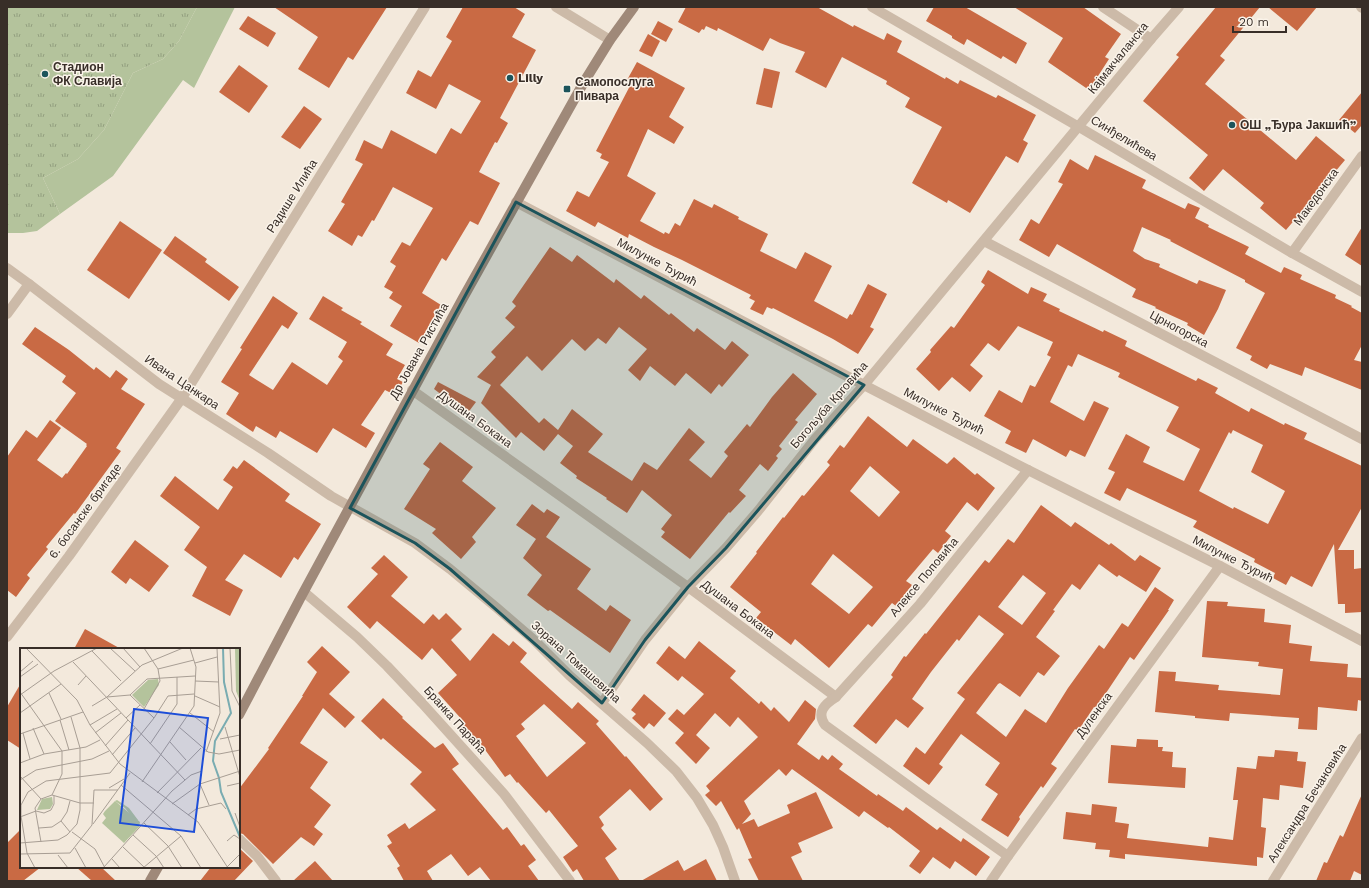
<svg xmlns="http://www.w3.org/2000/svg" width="1369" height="888" font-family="'Work Sans',sans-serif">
<defs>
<pattern id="park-tufts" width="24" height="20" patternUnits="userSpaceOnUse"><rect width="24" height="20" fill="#b4c39c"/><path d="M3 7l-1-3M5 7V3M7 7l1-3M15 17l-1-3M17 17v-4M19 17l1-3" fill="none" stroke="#939f7f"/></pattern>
</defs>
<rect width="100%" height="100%" fill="#f3e9dc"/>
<!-- grass -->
<path fill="#b4c39c" d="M197 7H235L194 88 183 80 113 176 60 214 43 178 78 159 104 130 133 73 163 59 179 41Z"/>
<!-- park -->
<path fill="url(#park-tufts)" d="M7 7H197L179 41 163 59 133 73 104 130 78 159 43 178 60 214 37 231 23 233H7Z"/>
<!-- building -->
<g fill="#c96a44" fill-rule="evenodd">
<path d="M274 7H387L353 60 348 57 329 88 298 69 318 37Z"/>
<path d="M463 7H514L525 14 512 37 536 50 500 118 508 123 497 143 495 142 479 172 500 183 478 225 470 221 446 261 442 258 422 293 441 305 419 343 390 326 402 306 389 298 393 292 384 287 396 266 390 262 402 242 410 246 433 208 393 187 374 221 372 220 362 237 358 235 352 246 328 231 345 204 341 202 363 164 355 160 364 140 382 149 391 130 436 154 451 128 461 134 481 101 449 84 436 109 406 93 418 70 431 77 452 41 446 37Z"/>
<path d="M686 7H817L853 27 854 25 884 40 887 33 902 41 897 52 945 79 946 77 958 84 960 80 996 98 998 95 1036 115 1023 140 1028 143 1018 163 1006 156 970 213 948 200 947 203 912 183 942 127 905 107 910 98 886 84 887 81 842 57 826 88 795 72 805 52 780 43 770 38 763 51 718 28 717 31 706 26 704 30 702 29 699 33 678 22Z"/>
<path d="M934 7H965L1027 43 1016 64 1003 56 1001 59 967 39 964 45 952 38V36L926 21Z"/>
<path d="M1014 7H1083L1121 34 1105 57 1109 59 1089 90 1048 62 1063 38Z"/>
<path d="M1216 7H1260L1220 56 1225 60 1205 84 1296 160 1316 136 1345 160 1286 230 1260 208 1264 203 1223 169 1204 191 1189 178 1208 155 1143 101 1179 57 1176 55Z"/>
<path d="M1268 7H1317L1297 31Z"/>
<path d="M248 16 276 33 268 47 239 29Z"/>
<path d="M658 21 673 29 666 42 651 34Z"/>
<path d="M648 34 660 41 652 57 639 51Z"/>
<path d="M637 62 685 88 669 117 684 127 674 144 648 129 627 176 656 193 640 221 664 234 665 232 669 234 675 223 680 226 694 199 712 208 714 204 739 217 738 219 768 234 760 251 796 269 805 252 832 266 814 301 847 319 850 314 852 315 868 284 887 294 870 327 874 329 858 354 833 339 773 308 772 309 767 307 763 315 750 309 755 301 749 298 751 295 682 260 654 247 629 234 628 238 598 222 595 227 566 211 577 191 589 197 609 162 600 158 602 154 596 151 632 82 627 80Z"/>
<path d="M239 65 268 86 249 113 219 92Z"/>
<path d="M764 68 780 72 772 108 756 104Z"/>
<path d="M1362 92V125L1355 133 1339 120Z"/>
<path d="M304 106 322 119 300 149 281 137Z"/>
<path d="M1095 155 1146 180 1142 188 1185 209 1188 203 1200 208 1195 218 1209 225 1208 227 1249 247 1245 254 1281 273 1284 267 1302 275 1300 279 1336 295 1335 298 1352 306 1351 307 1362 313V345L1354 360 1362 362V390L1305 367 1302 376 1270 364 1267 369 1250 360 1252 356 1236 348 1265 293 1245 282V280L1170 241 1171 240 1142 227 1133 251 1145 259 1160 264 1159 267 1197 284 1199 280 1226 290 1218 309 1204 335 1187 325 1188 323 1155 308 1156 307 1132 297 1136 289 1057 244 1049 257 1019 240 1031 219 1039 224 1063 184 1058 182 1070 159 1088 170Z"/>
<path d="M120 221 162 250 129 299 87 270Z"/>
<path d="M1362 227V266L1345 255Z"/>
<path d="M175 236 207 259 205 262 239 287 229 301 163 253Z"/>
<path d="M550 247 572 262 577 255 614 283 616 279 641 299 644 295 669 315 671 313 694 332 697 328 725 350 732 341 749 355 722 387 719 384 711 394 686 373 675 386 650 366 640 381 628 370 647 349 619 327 606 344 598 338 585 351 572 339 542 371 527 356 500 385 539 423 544 418 558 430 572 409 603 434 588 452 632 481 644 462 657 470 689 428 705 442 689 460 711 478 728 456 724 452 747 424 750 427 772 397 793 373 817 394 795 420 798 422 779 446 782 449 776 456 778 458 768 471 760 464 739 490 746 496 730 513 729 512 690 559 661 537 665 532 661 529 672 515 642 490 627 513 606 499 607 498 576 478 577 476 560 463 573 446 558 434 544 451 521 432 516 438 481 403 491 385 477 377 496 357 491 352 515 327 505 318 516 306 512 302Z"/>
<path d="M988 270 1028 294 1031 287 1047 294 1043 301 1060 309 1059 311 1103 332 1104 330 1127 341 1125 346 1196 381 1198 378 1218 388 1215 393 1249 412 1251 408 1284 425 1285 423 1307 433 1304 439 1362 466V507L1338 550H1354V569L1362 568V612L1345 613V604H1338L1334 544 1312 587 1291 576 1286 585 1273 578 1275 573 1254 562 1255 559 1193 527 1197 521 1127 488 1120 501 1104 493 1115 472 1108 469 1126 434 1150 447 1143 462 1184 481 1200 449 1166 431 1179 407 1118 377 1120 373 1078 354 1072 367 1068 365 1050 402 1084 421 1094 401 1109 408 1085 457 1070 450 1066 457 1033 439 1026 453 1005 443 1011 431 984 416 999 390 1022 403 1030 385 1035 387 1051 357 1047 355 1053 342 1018 326 999 351 988 343 970 365 983 376 970 392 952 377 939 391 916 369 931 352 930 350 951 326 954 328 985 285 981 282ZM1233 430 1263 445 1251 472 1285 491 1268 524 1234 507 1233 509 1199 491 1229 432 1231 434Z"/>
<path d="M273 296 298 313 288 329 282 325 249 375 273 390 292 362 327 385 343 361 338 357 347 342 309 319 323 296 343 308 341 310 362 322 360 324 393 344 386 355 405 365 397 379 403 382 395 395 385 390 361 425 375 433 366 448 333 428 317 453 280 431 276 438 256 426 253 432 226 414 239 393 221 382 242 349 240 348Z"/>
<path d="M35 327 69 350 94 370 96 367 110 378 116 370 128 379 121 389 145 404 116 448 121 451 75 514 74 513 46 547 48 549 27 575 30 578 16 597 7 590V457L26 430 37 438 50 420 61 428 37 460 62 478 66 473 67 474 87 446 86 445 87 444 55 421 76 393 62 382 66 376 22 344Z"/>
<path d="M438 382 476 402 467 414 434 389Z"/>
<path d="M868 416 907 447 913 439 947 464 954 457 975 475 977 473 995 488 978 511 967 502 945 531 951 536 938 553 933 549 906 581 912 585 896 606 892 603 872 627 868 624 829 668 795 639 791 645 756 618 761 612 730 587 757 553 756 552 783 517 784 518 802 495 804 496 830 465 827 462 840 445 844 448ZM870 466 900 492 879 517 850 491ZM833 554 873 587 849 614 811 584Z"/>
<path d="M440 442 473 467 462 481 496 508 472 537 476 542 461 559 432 533 436 529 404 509 430 469 423 464Z"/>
<path d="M244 460 290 494 285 501 321 524 298 560 294 557 281 578 244 554 225 580 243 590 230 616 192 596 207 567 184 550 200 527 160 496 175 476 218 510 233 487 223 480 233 466 237 469Z"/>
<path d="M532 504 544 513 547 509 560 517 546 537 591 569 577 589 606 611 610 605 631 620 610 653 550 610 548 611 527 595 542 575 523 558 536 539 516 525Z"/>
<path d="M1041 505 1071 527 1075 522 1109 545 1111 543 1135 561 1140 555 1161 568 1146 592 1119 575 1117 577 1099 564 1080 590 1072 584 1053 610 1055 611 1036 637 1060 656 1044 676 1038 672 1020 697 1000 683 998 684 976 713 1006 737 1025 709 1046 723 1068 688 1099 645 1104 649 1122 623 1128 627 1155 587 1174 600 1168 610H1169L1134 660 1130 657 1096 708 1094 707 1078 731 1075 729 1051 764 1057 768 1043 788 1041 786 1019 817 1020 819 1008 837 981 820 998 794 985 785 1000 763 961 734 939 764 943 767 929 785 903 766 916 747 925 754 965 699 957 693 1004 634 979 615 959 641 957 639 931 672 912 699 924 708 908 728 896 719 876 744 853 726 893 677 891 675 904 656 906 657 925 633 926 634 985 560 989 563 1008 539 1014 543ZM1023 575 1046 593 1022 625 998 607Z"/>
<path d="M135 540 169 566 149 592 130 578 126 584 111 572Z"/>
<path d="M384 555 408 577 391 596 424 624 433 614 439 620 446 613 462 629 451 640 470 661 493 633 509 646 513 641 527 653 520 662 572 709 578 702 599 721 596 724 625 757 626 756 663 799 650 811 630 789 599 817 604 825 601 828 617 849 605 858 620 881H584L577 869 573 872 563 857 578 846 549 810 546 813 518 782 517 783 510 774 505 777 486 751 463 724 465 723 438 693 457 675 432 648 422 660 377 621 370 629 347 607 378 574 371 568ZM544 704 586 743 547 777 516 736 525 729 521 724Z"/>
<path d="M1207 601 1228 602 1227 606 1265 609 1264 622 1291 625 1289 643 1312 646 1310 661 1348 664 1347 677 1362 678V701L1358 700 1357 711 1318 707 1317 730 1298 729 1299 718 1230 713 1229 721 1195 718V716L1155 712 1159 671 1176 672 1175 681 1219 685 1218 690 1280 695 1283 669 1258 666 1259 662 1202 657Z"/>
<path d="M85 629 121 649H74Z"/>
<path d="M699 641 736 671 730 678 759 704 761 701 771 711 774 707 789 722 805 700 816 709 815 719 797 744 819 760 822 755 828 760 832 755 843 764 839 769 877 796 878 794 903 811 906 807 937 830 940 827 961 842 963 838 990 857 976 876 955 861 950 869 933 857 920 874 909 866 920 851 889 827 888 828 864 811 859 817 792 769 786 776 779 769 744 801 751 814 742 824 754 819 758 827 790 813 787 805 816 792 833 828 798 843 802 852 791 857 803 881H759L748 859 752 858 739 828 737 830 721 801 716 806 705 795 710 791 706 786 758 737 738 717 730 727 715 713 696 735 710 748 696 764 675 743 684 733 668 719 677 709 684 715 704 694 682 676 678 681 656 663 669 646 685 659Z"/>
<path d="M322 646 350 672 329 694 355 717 345 728 323 708 300 743 328 762 310 788 331 805 314 827 323 834 314 846 301 837 273 864 243 834 239 833V789L269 749 268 748 303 696H302L317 672 307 662Z"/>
<path d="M21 683V749L7 740V707Z"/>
<path d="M644 694 666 713 654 727 649 723 644 729 632 718 636 714 631 710Z"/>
<path d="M383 698 403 717 402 718 435 748 443 743 459 764 452 769 503 830 507 827 521 846 524 844 536 860 528 866 539 881H491L480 867 468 876 451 854 427 871 433 881H404L397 868 400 866 387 846 392 843 387 835 405 823 409 829 436 810 410 784 422 772 383 738 381 740 361 721Z"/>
<path d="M1137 739 1158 740V747H1163L1162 751 1173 752 1172 767 1186 768 1185 788 1108 783 1111 745 1136 747Z"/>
<path d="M1275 750 1298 752 1297 761 1306 762 1303 788 1280 785 1279 800 1263 798 1261 827 1266 828 1263 858 1257 857V866L1125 854V859L1109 857 1110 850 1095 849 1096 843 1063 839 1066 812 1091 815 1092 804 1117 807 1115 822 1129 824 1127 838 1208 847 1209 837 1233 840 1238 800H1233L1237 767 1256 769 1258 756 1274 757Z"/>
<path d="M1362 794V875L1354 871 1350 881H1316L1324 862 1327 863 1340 835 1343 837Z"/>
<path d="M21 829V867H41L23 881H7V843Z"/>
<path d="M239 848 253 861 234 881H200L211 867H239Z"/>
<path d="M706 859 717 881H641L678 860 684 871Z"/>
<path d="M315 861 333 881H293Z"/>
<path d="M76 867H101L116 881H92Z"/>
</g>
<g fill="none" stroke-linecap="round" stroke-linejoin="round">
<!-- street -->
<g stroke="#ccbaa8" stroke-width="10">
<path d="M556 7 610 40"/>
<path d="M872 7 1079 127 1292 253 1362 292"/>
<path d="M1103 7 1151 39"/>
<path d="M1361 7 1362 8"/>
<path d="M516 202 864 385 1028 470 1220 566 1362 641"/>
<path d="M984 241 1362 439"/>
<path d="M1292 253 1362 156"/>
<path d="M7 268 29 284 159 384 268 453 331 496 415 543 450 569 497 608 534 640 570 676 647 743 676 771 697 798 713 825 723 847 735 881"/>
<path d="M7 314 29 284"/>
<path d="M412 390 688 587 836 697"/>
<path d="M304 592 357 637 387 666 422 703 504 794 570 881"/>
<path d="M7 637 69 556 182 398 425 7"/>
<path d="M602 703 645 640 688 587 726 548 758 511 815 439 864 385 1151 39 1179 7"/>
<path d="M239 839 257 856 276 881"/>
<path d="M1008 856 923 796 825 725C816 712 825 704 836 697L920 604 1028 470"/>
<path d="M991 881 1008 856 1220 566"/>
<path d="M1273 881 1362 738"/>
</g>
<!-- secondary -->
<g stroke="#9f8979" stroke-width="10">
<path d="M239 715 302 595 463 298 584 82 610 40 634 7"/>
<path d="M150 881 158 867"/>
</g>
</g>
<!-- marked area -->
<path fill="#1c545b" fill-opacity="0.2" stroke="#1c545b" stroke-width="3" stroke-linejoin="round" d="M516 202 864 385 726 548 688 587 645 640 602 703 450 569 415 543 350 508Z"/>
<!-- markers -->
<g fill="#1c545b" stroke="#faf3e9" stroke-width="1.5">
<circle cx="45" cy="74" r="4"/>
<circle cx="510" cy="78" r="4"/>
<rect x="563" y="85" width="8" height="8" rx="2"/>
<circle cx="1232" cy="125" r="4"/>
</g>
<g text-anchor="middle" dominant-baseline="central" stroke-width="3" stroke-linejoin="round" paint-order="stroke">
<!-- street labels -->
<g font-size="12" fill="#382e28" stroke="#faf3e9">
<text transform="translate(1118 58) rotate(-51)">Кајмакчаланска</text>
<text transform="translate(1124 138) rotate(31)">Синђелићева</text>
<text transform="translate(292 196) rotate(-58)">Радише Илића</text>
<text transform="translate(1316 197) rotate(-54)">Македонска</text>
<text transform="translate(657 262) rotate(28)">Милунке Ђурић</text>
<text transform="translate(1179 329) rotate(28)">Црногорска</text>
<text transform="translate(419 351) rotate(-61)">Др Јована Ристића</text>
<text transform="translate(182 382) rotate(34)">Ивана Цанкара</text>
<text transform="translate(829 405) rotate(-49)">Богољуба Крговића</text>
<text transform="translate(944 411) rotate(27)">Милунке Ђурић</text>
<text transform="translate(475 419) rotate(36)">Душана Бокана</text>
<text transform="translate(85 511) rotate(-54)">6. босанске бригаде</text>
<text transform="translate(1233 559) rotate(27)">Милунке Ђурић</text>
<text transform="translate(924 577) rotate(-50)">Алексе Поповића</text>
<text transform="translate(738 609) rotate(37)">Душана Бокана</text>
<text transform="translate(576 662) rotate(42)">Зорана Томашевића</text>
<text transform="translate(1094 715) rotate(-54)">Дуленска</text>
<text transform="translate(455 720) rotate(48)">Бранка Параћа</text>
<text transform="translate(1307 803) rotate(-58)">Александра Бечановића</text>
</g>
<!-- poi labels -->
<g font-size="12" font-weight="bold" fill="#382e28" stroke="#faf3e9" text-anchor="start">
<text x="53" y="67">Стадион<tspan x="53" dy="14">ФК Славија</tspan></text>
<text x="518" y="78">Lilly</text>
<text x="575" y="82">Самопослуга<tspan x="575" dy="14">Пивара</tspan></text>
<text x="1240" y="125">ОШ „Ђура Јакшић”</text>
</g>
</g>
<!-- overview -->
<g transform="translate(20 648)">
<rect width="220" height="220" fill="#f3e9dc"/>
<path d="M97 152 109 160 118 172 115 173 105 160 95 153Z" fill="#b4c39c"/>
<path d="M215 0H220V53L216 43Z" fill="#b4c39c"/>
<path d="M128 32 138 31 139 37 124 59 112 47ZM32 149 33 156 30 161 17 162 22 151ZM95 153 120 174 119 179 104 195 82 175 86 170 83 166 85 163Z" fill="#b4c39c"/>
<path fill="none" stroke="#7aacb1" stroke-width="2" d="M203 0 204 34 211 65 195 93 193 113 199 130 201 144 220 189"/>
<path fill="none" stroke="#a89e94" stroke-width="1" d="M6 0 57 52 70 77 100 116 178 174 208 220M90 0 115 23M103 0 120 19M124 0 138 21 140 33 124 61M210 0 212 43 220 59M72 3 101 33M53 14 165 132M175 15 197 9M138 21 174 12M0 24 13 13M0 29 18 16M175 33 199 34M58 37 66 28M0 44 42 103V126L32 147M29 45 41 71M0 47 34 23 77 0M110 47 127 31 175 28M175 48 200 59M87 49 110 47 134 70M72 58 87 49 122 17 163 0M0 65 41 36M170 65 194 84M106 70 120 57M40 72 49 102M70 77 97 61M159 79 188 104 199 106 220 102M205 79 220 129M13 80 24 106M3 85 10 111M75 85 101 65M0 86 63 64M200 91 220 87M150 94 166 112M130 96 157 56V29M85 98 108 72M186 104 200 65 197 0M92 107 115 80M0 115 24 106 66 99 80 92M0 128 21 151M0 132 16 122 72 111 89 103M122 134 174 58 176 19 170 0M180 136 189 157M101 137 161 188 181 220M207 138 220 135M89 140 104 131M137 145 181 100M152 156 180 136 220 123M16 163 24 165 31 162 34 156V148M215 165 220 179M168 167 176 161 201 155 206 161M0 169 16 163M41 173 50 184M124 175 148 198 162 220M73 176 110 125M19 180 32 179 41 173 47 164 50 153M52 184 75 201 85 220M113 187 136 208 144 220M207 193 214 187 220 191M21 194 15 160 21 151 32 147 60 155H74M0 195 38 192 47 187 57 176 60 162V100L51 69M103 199 125 220M55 200 66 220M0 206 50 205 72 177 74 142H98M38 207 48 220M92 211 100 220M84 219 152 143 171 127 182 123M207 219 220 206M15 220 7 205 1 168V157L8 144 26 133 90 125 134 70 148 48 174 46M123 220 161 188"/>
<path fill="#1d4ed8" fill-opacity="0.15" stroke="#1d4ed8" stroke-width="2" d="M114 61 188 70 174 184 100 175Z"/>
<rect width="220" height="220" fill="none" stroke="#382e28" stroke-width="2"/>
</g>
<!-- border -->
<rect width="1369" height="888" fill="none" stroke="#382e28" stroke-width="16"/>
<!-- scale -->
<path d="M1233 26v6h53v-6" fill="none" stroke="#382e28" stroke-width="2"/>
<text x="1239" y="26" font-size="12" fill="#382e28" stroke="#faf3e9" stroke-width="3" paint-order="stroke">20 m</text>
</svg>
